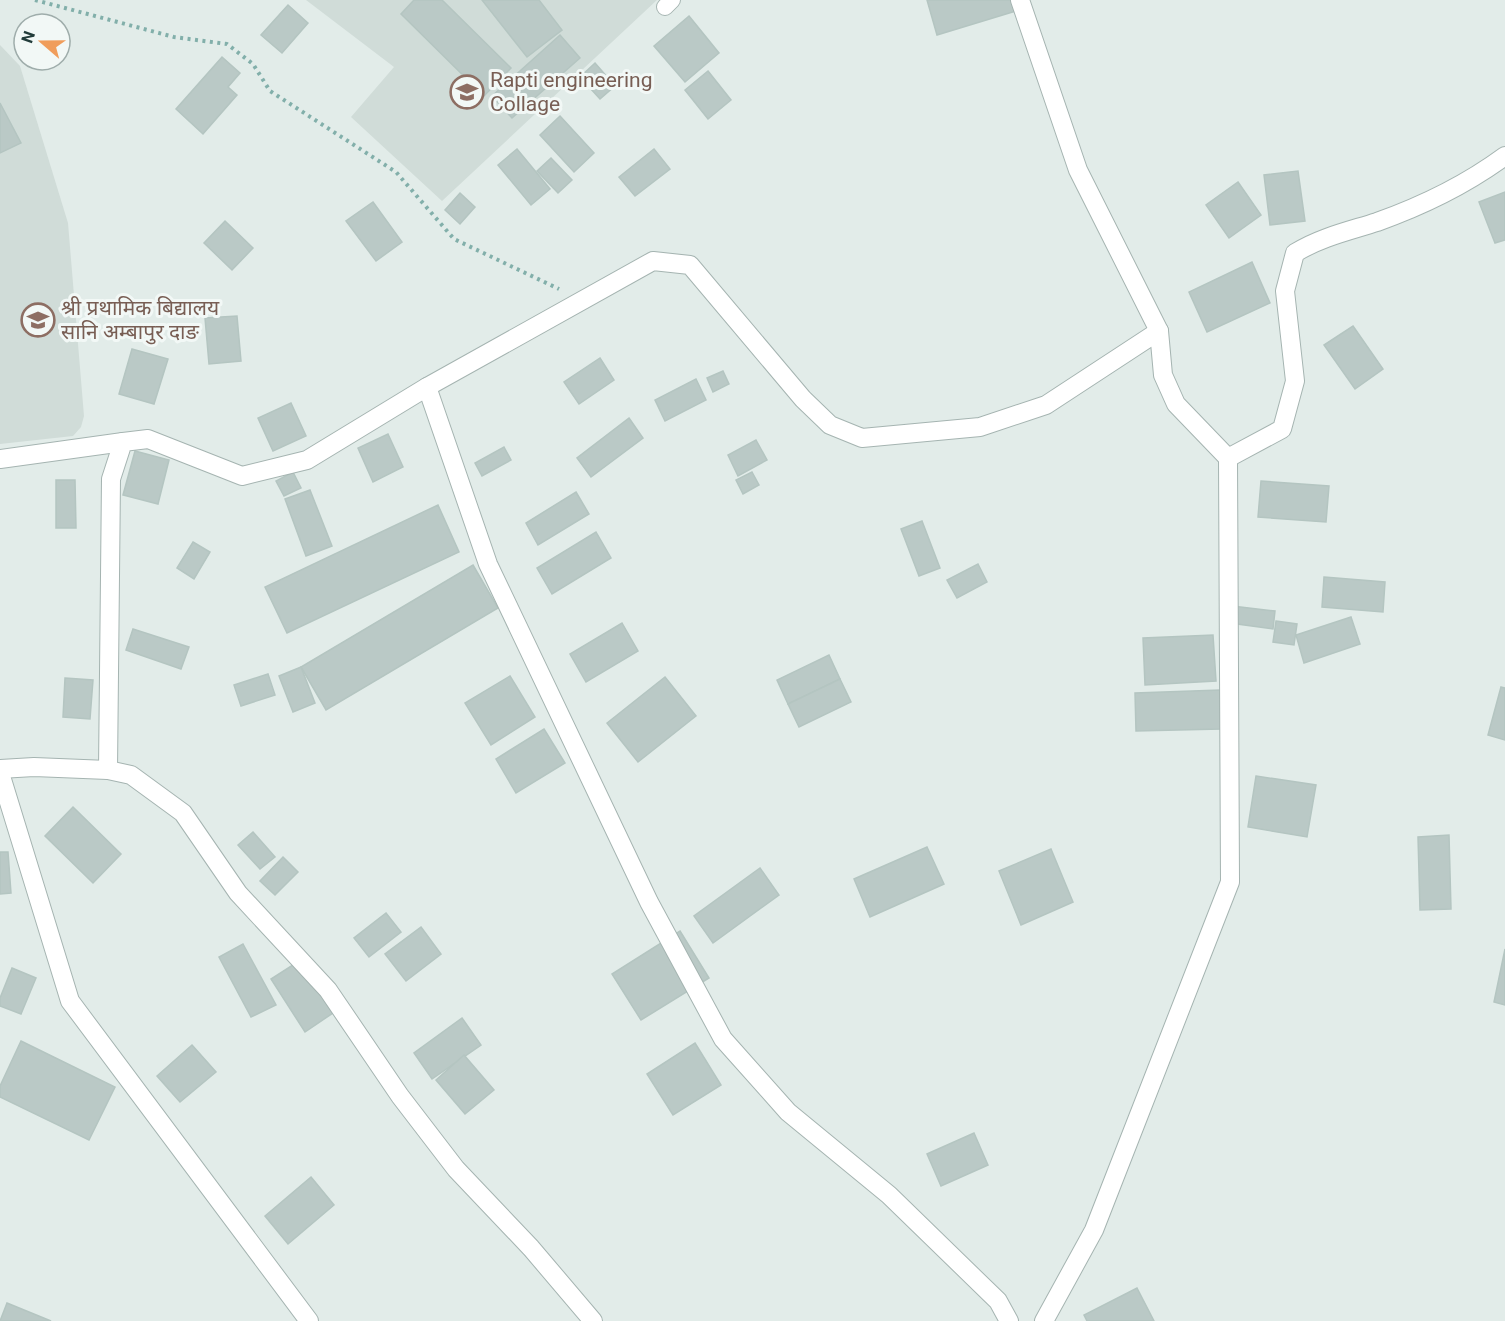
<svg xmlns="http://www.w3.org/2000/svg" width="1505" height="1321" font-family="Roboto,'Noto Sans Devanagari',sans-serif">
<rect width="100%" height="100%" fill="#e2ece9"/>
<!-- built -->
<g fill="#d0dcd8">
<path d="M306 0H657L442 201 351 117 394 67Z"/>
<path d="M0 45 20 66 68 223 84 416 81 427 73 436 0 444Z"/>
</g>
<!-- building -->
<g fill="#bac9c6" stroke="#b4c5c1" stroke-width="1.5">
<path d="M414 0H442L511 68 484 96 401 14Z"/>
<path d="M482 0H539L562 30 527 57Z"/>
<path d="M927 0H1013L1016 11 937 35Z"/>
<path d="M288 5 308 23 282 53 261 35Z"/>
<path d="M689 16 719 53 685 82 654 46Z"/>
<path d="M560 35 580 58 512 118 492 96Z"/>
<path d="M222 57 240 73 228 87 237 95 203 134 176 109Z"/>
<path d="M595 63 615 86 600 99 580 77Z"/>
<path d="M708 71 731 100 708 119 685 90Z"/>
<path d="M0 103 21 143 0 153Z"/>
<path d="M560 116 594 153 574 172 540 135Z"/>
<path d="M517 149 550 189 531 205 498 165Z"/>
<path d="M654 149 670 169 635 196 619 177Z"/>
<path d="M551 158 572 180 558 193 537 171Z"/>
<path d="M1298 171 1305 221 1270 225 1264 175Z"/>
<path d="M1238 182 1261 215 1229 238 1206 205Z"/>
<path d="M1505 192V240L1495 243 1479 202Z"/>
<path d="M460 193 475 207 460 224 445 210Z"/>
<path d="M373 202 402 242 376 261 346 221Z"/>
<path d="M225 221 253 248 232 270 204 243Z"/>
<path d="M1252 262 1270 303 1207 332 1189 292Z"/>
<path d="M237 316 241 361 209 364 205 318Z"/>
<path d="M1353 326 1383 369 1355 389 1324 345Z"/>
<path d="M132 349 168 359 154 404 119 394Z"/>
<path d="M600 358 614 380 579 404 564 382Z"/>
<path d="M723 371 729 384 713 392 707 378Z"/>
<path d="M696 379 706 400 665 421 655 400Z"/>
<path d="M291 403 306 436 273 451 258 418Z"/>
<path d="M629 418 643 438 591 477 577 458Z"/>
<path d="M388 434 403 467 373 482 358 448Z"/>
<path d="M756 440 767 460 738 476 728 455Z"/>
<path d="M504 447 511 460 482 476 475 463Z"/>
<path d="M135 451 169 460 158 504 123 495Z"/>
<path d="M293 472 301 488 284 496 276 481Z"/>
<path d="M752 472 759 485 743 494 736 480Z"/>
<path d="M56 480H75L76 528H56Z"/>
<path d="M1261 481 1329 486 1326 522 1258 517Z"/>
<path d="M310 490 332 546 306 556 285 499Z"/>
<path d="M576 492 589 514 538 545 526 523Z"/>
<path d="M438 505 459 552 287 633 265 587Z"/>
<path d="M922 521 940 568 919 576 901 529Z"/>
<path d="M596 532 611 558 552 594 537 568Z"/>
<path d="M193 542 210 552 194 579 177 568Z"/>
<path d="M978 564 987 582 957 598 947 580Z"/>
<path d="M473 565 498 608 326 710 301 667Z"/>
<path d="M1324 577 1385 582 1383 612 1322 607Z"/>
<path d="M1232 606 1275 611 1273 629 1230 623Z"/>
<path d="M1351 617 1360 644 1304 663 1296 635Z"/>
<path d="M1276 621 1297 624 1294 645 1273 642Z"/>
<path d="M622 623 638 651 586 682 570 654Z"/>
<path d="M133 629 189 647 181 669 126 650Z"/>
<path d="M1213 635 1216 681 1145 685 1143 638Z"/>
<path d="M829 655 840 679 788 704 777 680Z"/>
<path d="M301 667 315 703 293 712 279 676Z"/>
<path d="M268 674 275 695 241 706 234 685Z"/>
<path d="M510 676 535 717 491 745 465 703Z"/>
<path d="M665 677 696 716 638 762 607 723Z"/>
<path d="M65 678 93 680 90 719 63 717Z"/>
<path d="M840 679 851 702 799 727 788 704Z"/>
<path d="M1501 687 1505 688V740L1488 735Z"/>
<path d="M1220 690 1221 729 1136 731 1135 693Z"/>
<path d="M544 729 565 763 516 793 496 759Z"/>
<path d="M1256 776 1316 785 1307 837 1248 827Z"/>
<path d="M73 807 121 854 93 883 45 836Z"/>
<path d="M253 832 275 857 260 869 238 845Z"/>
<path d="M1449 835 1451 909 1420 910 1418 837Z"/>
<path d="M927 847 944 884 870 917 854 879Z"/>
<path d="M1051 849 1073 902 1021 925 999 871Z"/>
<path d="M0 852H8L11 893 0 894Z"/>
<path d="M283 857 298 872 275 895 260 881Z"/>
<path d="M760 868 779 895 713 943 694 916Z"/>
<path d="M386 913 401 932 369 957 354 938Z"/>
<path d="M421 927 441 954 406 981 385 954Z"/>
<path d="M680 931 709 978 641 1020 612 974Z"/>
<path d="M243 944 276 1005 251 1017 219 957Z"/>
<path d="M1505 949V1005L1494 1002Z"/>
<path d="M299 961 333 1013 305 1032 271 979Z"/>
<path d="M12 968 36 978 21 1014 0 1006V998Z"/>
<path d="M462 1018 481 1045 432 1079 414 1053Z"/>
<path d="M21 1041 115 1087 89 1140 0 1097V1086Z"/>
<path d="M695 1043 721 1085 673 1115 647 1074Z"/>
<path d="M192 1045 216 1072 180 1102 157 1076Z"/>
<path d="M464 1055 494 1090 465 1114 436 1080Z"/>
<path d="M974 1133 988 1165 941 1186 927 1154Z"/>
<path d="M311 1177 334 1205 288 1244 265 1216Z"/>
<path d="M1137 1288 1154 1321H1087L1084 1315Z"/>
<path d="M7 1303 51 1321H0Z"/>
</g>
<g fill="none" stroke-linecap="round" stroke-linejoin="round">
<!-- lane casing -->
<g stroke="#a5b4b1" stroke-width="18">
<path id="lane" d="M665 7 672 0"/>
</g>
<!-- street casing -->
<g stroke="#a5b4b1" stroke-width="20">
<g id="street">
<path d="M1020 0 1078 170 1159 331"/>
<path d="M427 387 488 564 649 902 723 1039 788 1112 889 1195 998 1301 1009 1321"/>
<path d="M0 459 123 442"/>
<path d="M0 769 34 767 108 770 131 775 183 813 238 893 328 990 400 1096 456 1169 531 1248 593 1321"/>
<path d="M108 770 111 479 123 442 148 439 242 476 307 460 427 387 653 261 690 265 803 399 830 425 862 438 980 427 1046 405 1159 331 1163 375 1176 404 1228 458 1282 429 1295 381 1285 291 1295 253C1321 237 1349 231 1377 222 1422 206 1467 184 1505 156"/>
<path d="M0 773 70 1001 309 1321"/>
<path d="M1044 1321 1094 1230 1230 882 1228 458"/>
</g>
</g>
<!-- path -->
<path stroke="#82afaa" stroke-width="4" stroke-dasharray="3 4.5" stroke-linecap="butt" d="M35 0 174 37 227 44 253 64 270 91 396 172 454 239 559 289"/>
<!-- lane -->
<use href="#lane" stroke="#fff" stroke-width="16"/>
<!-- street -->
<use href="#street" stroke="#fff" stroke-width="18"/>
</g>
<!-- icons -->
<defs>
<g id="school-ring" transform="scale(1.725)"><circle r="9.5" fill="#f2f8f6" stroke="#8d6e63" stroke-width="1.5"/><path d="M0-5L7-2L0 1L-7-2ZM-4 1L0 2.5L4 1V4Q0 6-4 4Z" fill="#8d6e63"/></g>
</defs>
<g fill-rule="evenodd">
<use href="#school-ring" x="467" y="92"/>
<use href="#school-ring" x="38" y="320"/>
</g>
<g text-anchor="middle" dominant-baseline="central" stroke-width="6" stroke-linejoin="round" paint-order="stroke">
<!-- education labels -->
<g font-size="21" fill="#785e54" stroke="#f2f8f6" text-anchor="start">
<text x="490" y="80">Rapti engineering<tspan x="490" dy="24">Collage</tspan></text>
<text x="61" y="308">श्री प्रथामिक बिद्यालय<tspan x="61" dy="24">सानि अम्बापुर दाङ</tspan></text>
</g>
</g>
<!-- north arrow -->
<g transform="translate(42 42) rotate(290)"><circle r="28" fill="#f2f8f6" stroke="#9fadab" stroke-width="1.5"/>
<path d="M0-4.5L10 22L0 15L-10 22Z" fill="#f09d5b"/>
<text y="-9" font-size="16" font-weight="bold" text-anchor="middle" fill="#223c3a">N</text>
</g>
</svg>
